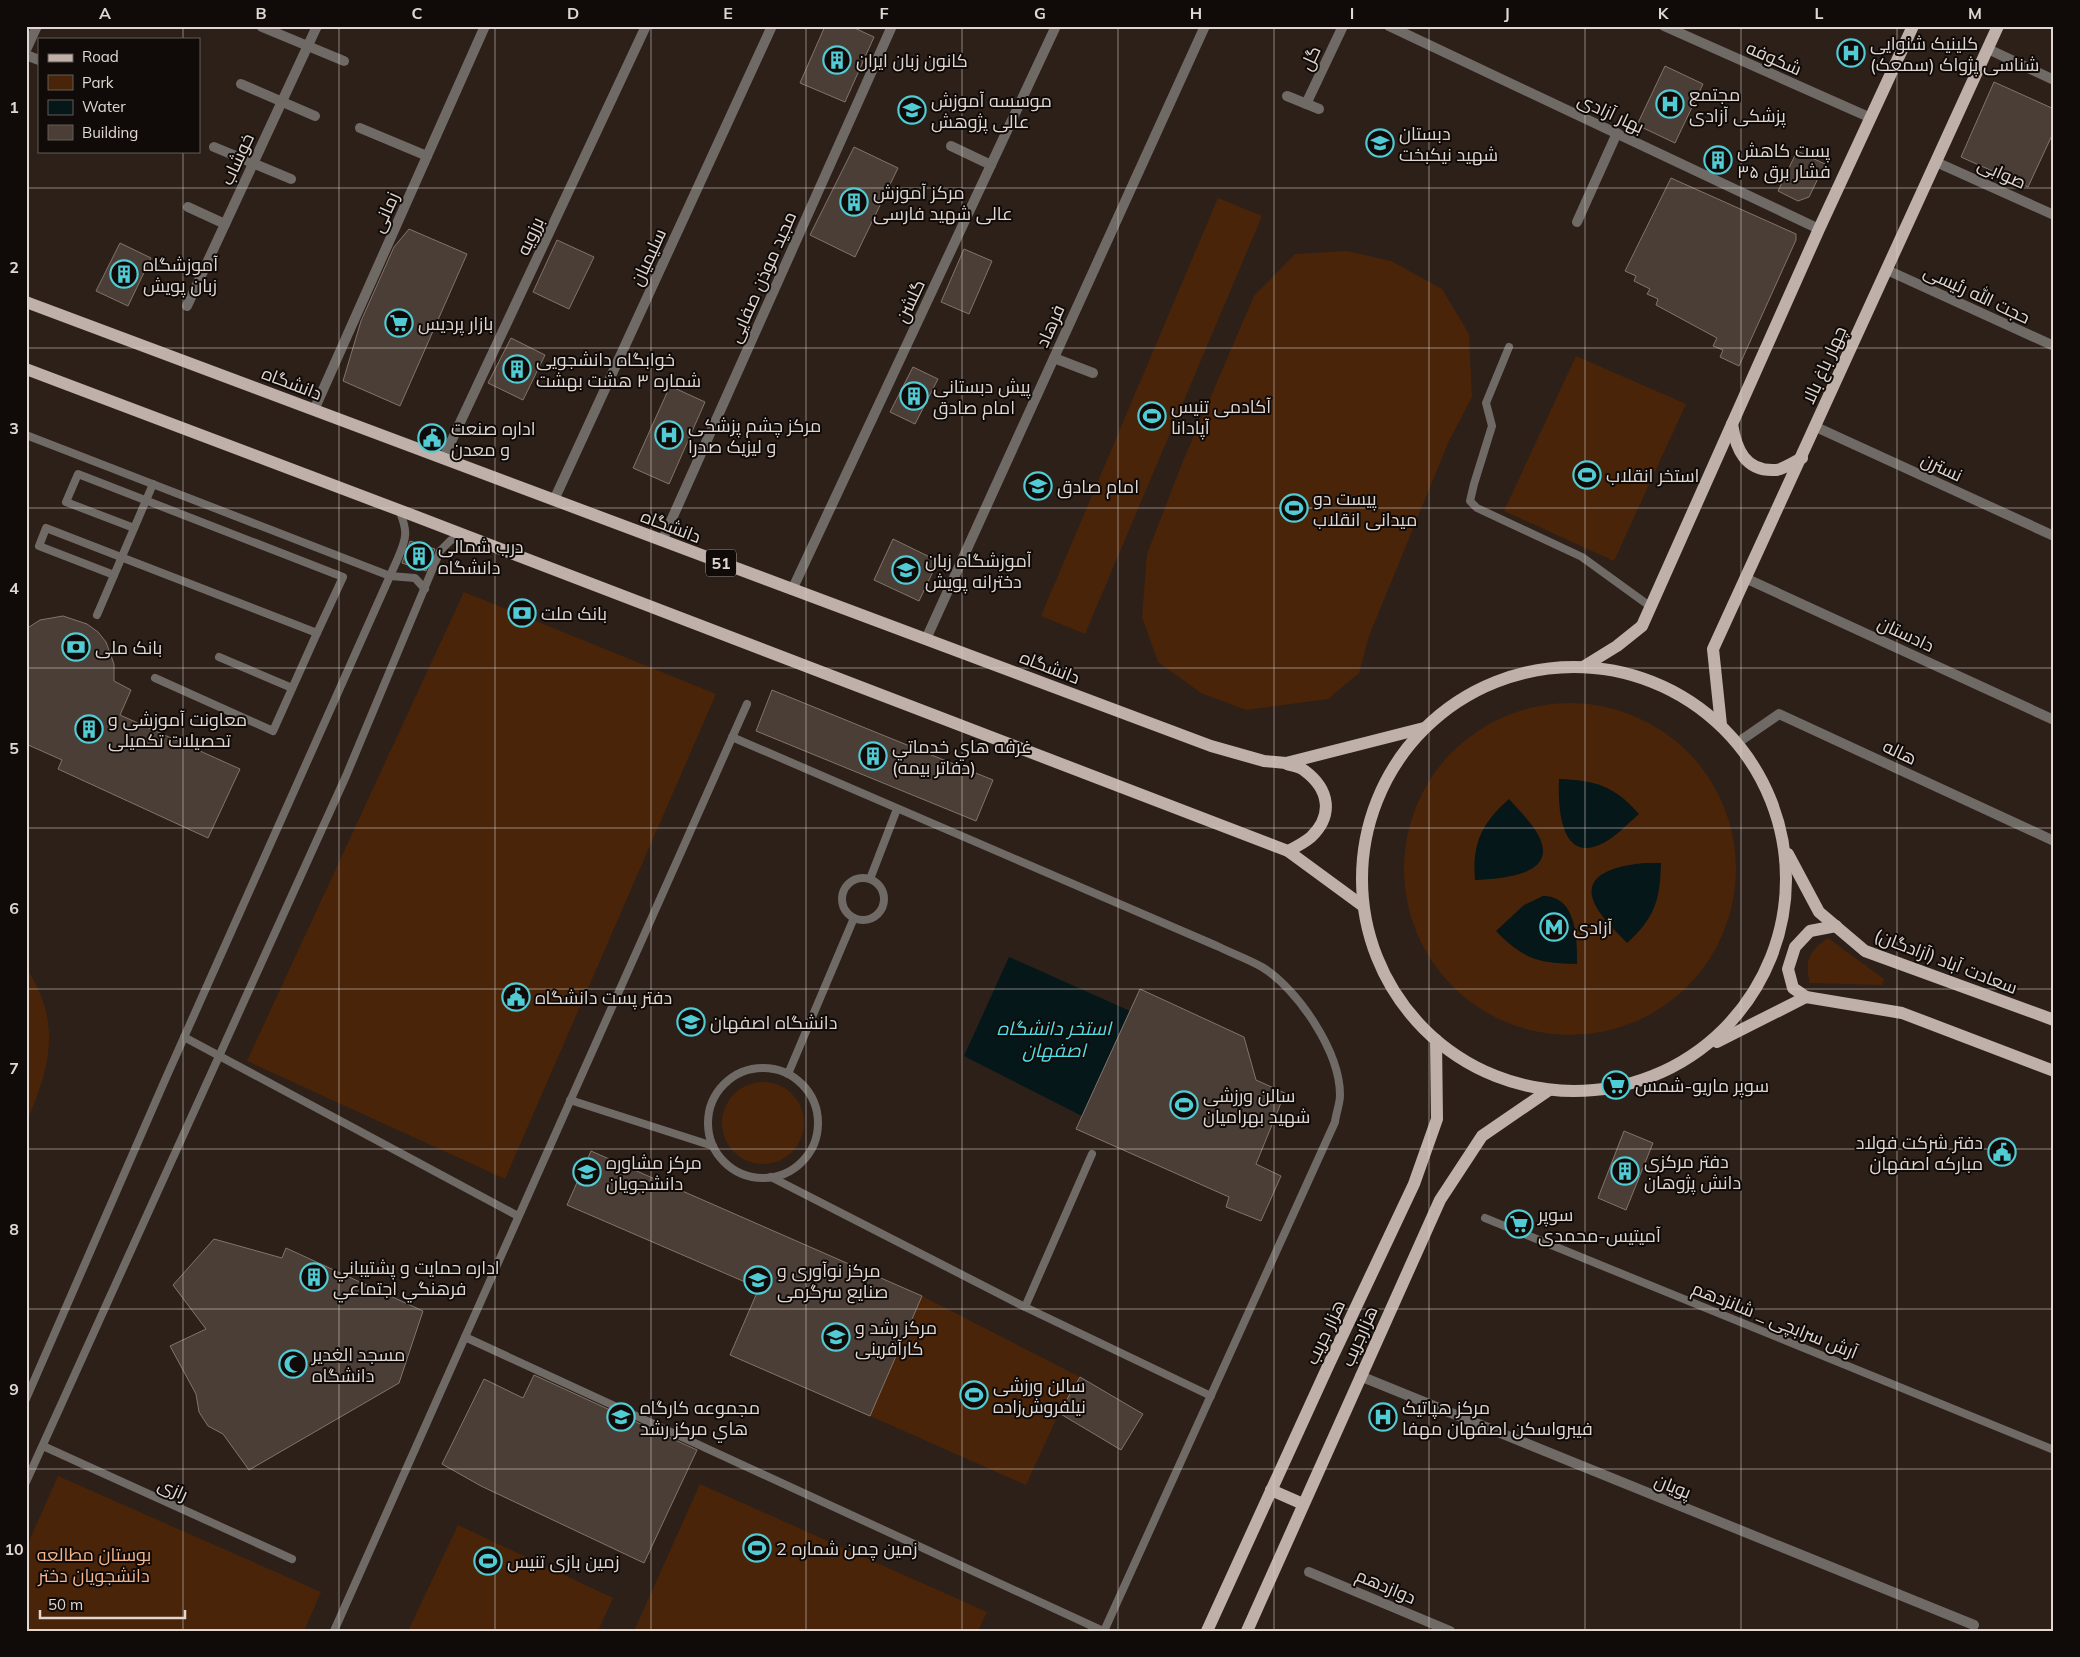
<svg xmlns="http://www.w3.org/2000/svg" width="2080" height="1657" font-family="Mulish,Cairo,sans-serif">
<rect width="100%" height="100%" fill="#2c2019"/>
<!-- green -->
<g fill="#4a2408">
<path d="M1218 198 1262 216 1085 634 1041 616Z"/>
<path d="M1347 251 1391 261 1442 289 1469 334 1472 397 1449 441 1369 636 1359 673 1328 699 1246 710 1201 693 1158 662 1142 617 1147 554 1183 461 1254 296 1295 254Z"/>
<path d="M1576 356 1686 404 1614 561 1504 511Z"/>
<path d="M464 592 716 694 505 1179 247 1061Z"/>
<circle cx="1570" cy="869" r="166"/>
<path d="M1828 938 1884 979 1882 985 1810 983C1804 961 1809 951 1828 938Z"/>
<path d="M26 967C62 1023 51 1066 26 1123Z"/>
<circle cx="763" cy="1123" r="41"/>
<path d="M922 1296 1080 1377 1059 1413 1026 1485 870 1416Z"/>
<path d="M58 1476 321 1592 304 1631H26V1548Z"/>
<path d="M700 1484 987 1612 978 1631H634Z"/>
<path d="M458 1525 613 1598 598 1631H408Z"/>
</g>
<!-- water -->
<g fill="#061719">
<path d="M1559 779C1595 780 1615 786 1639 814 1626 825 1614 839 1599 845 1559 862 1558 802 1559 779Z"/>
<path d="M1509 799C1517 808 1527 818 1534 828 1566 875 1505 878 1475 880 1472 843 1482 823 1509 799Z"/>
<path d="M1644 863H1661C1660 900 1655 918 1627 943 1619 934 1608 925 1601 914 1573 875 1615 866 1644 863Z"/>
<path d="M1543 896C1577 896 1577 939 1577 964 1538 963 1523 959 1496 931L1524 905Z"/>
<path d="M1009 957 1130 1011 1082 1116 964 1056Z"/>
</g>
<!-- building -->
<g fill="#4b3e36" stroke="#82746b">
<path d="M825 26H850L874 37 845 102 800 83Z"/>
<path d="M1665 66 1703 84 1675 143 1637 125Z"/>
<path d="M1994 82 2054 109V131L2028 187 1961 157Z"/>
<path d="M854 147 898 168 855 257 810 235Z"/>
<path d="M1797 151 1825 164 1809 197 1798 201 1778 191Z"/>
<path d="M1671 178 1796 234V240L1739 366 1720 357 1723 350 1713 346 1717 338 1656 305 1658 299 1647 294 1650 289 1634 281 1636 276 1625 271Z"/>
<path d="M409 229 467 254 400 406 343 381 361 321 394 247Z"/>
<path d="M557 240 594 257 569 309 533 292Z"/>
<path d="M120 243 151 258 128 306 96 291Z"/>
<path d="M964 249 992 261 969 314 941 302Z"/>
<path d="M511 338 545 355 523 400 488 383Z"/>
<path d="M913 367 938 379 915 424 890 412Z"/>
<path d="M670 386 705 402 669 484 633 468Z"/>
<path d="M893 539 938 561 919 601 874 580Z"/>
<path d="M410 541 435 549 426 571 402 563Z"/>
<path d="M63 616 87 624 98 632 106 642 114 664V681L131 690 120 715 240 769 208 838 58 769 62 760 26 744V629L40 620Z"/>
<path d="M772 690 993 780 976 821 756 731Z"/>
<path d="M1140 989 1244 1037 1256 1080 1285 1093 1256 1164 1281 1176 1261 1221 1226 1207 1229 1197 1076 1129Z"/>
<path d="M1624 1131 1653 1143 1626 1210 1598 1198Z"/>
<path d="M591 1151 922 1296 870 1416 730 1355 759 1288 567 1205Z"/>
<path d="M214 1239 282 1258 286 1248 423 1311 399 1383 249 1470 223 1434 208 1426 199 1412 196 1394 170 1346 206 1329 173 1285Z"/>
<path d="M534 1375 697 1450 644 1563 481 1486 442 1464 484 1379 523 1398Z"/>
<path d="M1080 1377 1143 1414 1121 1450 1059 1413Z"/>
</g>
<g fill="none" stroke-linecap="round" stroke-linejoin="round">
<!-- service -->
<g stroke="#706a66" stroke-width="8">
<path d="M1509 347 1486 403 1492 426 1474 484 1470 501 1477 508 1582 557 1651 607"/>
<path d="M26 435 390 576 415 578 425 589"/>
<path d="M114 575 39 546 46 528 317 633 343 577 78 474 66 502 134 528"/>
<path d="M97 615 153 484"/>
<path d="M219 657 292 688"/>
<path d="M155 678 273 731 317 633"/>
<path d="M732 737 1217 946C1231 953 1248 959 1262 967 1298 989 1340 1052 1340 1095 1340 1104 1336 1113 1335 1122L1104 1631"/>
<circle cx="863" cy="899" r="21"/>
<path d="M870 879 897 809"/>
<path d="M184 1037 518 1216"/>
<circle cx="763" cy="1123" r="55"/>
<path d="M788 1074 854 918"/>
<path d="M570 1100 713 1146"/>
<path d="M771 1177 1025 1307 1211 1396"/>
<path d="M1485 1218 2054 1450"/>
<path d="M1025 1307 1092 1154"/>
<path d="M465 1337 1103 1631"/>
<path d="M26 1399 165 1080 398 558C407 537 408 531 399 510"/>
<path d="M43 1446 292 1559"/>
<path d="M26 1482 346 776 440 551 451 540 465 536"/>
<path d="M334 1631 747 704"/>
</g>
<!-- minor -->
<g stroke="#706a66" stroke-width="10">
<path d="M1664 26 1871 118"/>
<path d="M262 27 344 61"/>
<path d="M1988 49 2054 80"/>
<path d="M26 50 37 26"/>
<path d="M26 55 39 60"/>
<path d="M241 84 315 116"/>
<path d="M1287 96 1319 109"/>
<path d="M1306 104 1343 26"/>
<path d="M360 128 427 156"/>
<path d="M951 146 991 165"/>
<path d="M214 147 291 179"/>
<path d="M1936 162 2054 215"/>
<path d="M188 207 225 224"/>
<path d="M1577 222 1617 133"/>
<path d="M1887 270 2054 346"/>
<path d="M187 306 317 26"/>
<path d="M1054 358 1093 373"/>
<path d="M314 410 485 26"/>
<path d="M1816 427 2054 536"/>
<path d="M443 459 646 26"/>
<path d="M554 500 772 26"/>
<path d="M662 541 892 26"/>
<path d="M1745 578 2054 720"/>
<path d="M792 590 1056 26"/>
<path d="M926 639 1205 26"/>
<path d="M1737 743 1779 714 2054 841"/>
<path d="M1360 1376 1974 1625"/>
<path d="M1309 1572 1450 1631"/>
</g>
<!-- tertiary -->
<path stroke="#706a66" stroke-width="10" d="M1389 26 1819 229"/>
<!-- primary -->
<g stroke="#bfb1a9" stroke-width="12">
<path d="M26 302 1211 746 1264 761 1286 763 1424 728"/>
<path d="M26 369 399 510 1288 851 1363 906"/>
<path d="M1732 424C1736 449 1745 472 1776 470 1784 469 1794 462 1802 458"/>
<circle cx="1574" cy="879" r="212"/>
<path d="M1583 667 1617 646 1642 626 1819 229 1913 26"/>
<path d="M1721 725 1713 649 1998 26"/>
<path d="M1287 764C1293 766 1301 767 1305 771 1329 789 1334 815 1311 837 1304 843 1296 847 1288 851"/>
<path d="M1788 854 1819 912 1865 951 2054 1020"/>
<path d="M1806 997 1793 988 1788 969 1795 947 1810 931 1836 926"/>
<path d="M1717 1042 1806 997 1902 1013 2054 1071"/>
<path d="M1271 1490 1303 1504"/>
<path d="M1207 1631 1329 1364 1414 1184 1437 1119 1436 1040"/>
<path d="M1247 1631 1440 1200 1482 1136 1549 1090"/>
</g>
</g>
<!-- grid -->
<path fill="none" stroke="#e0d7d2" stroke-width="1" stroke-opacity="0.55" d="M183 26V39M339 26V1631M495 26V1631M651 26V1631M806 26V1631M962 26V1631M1118 26V1631M1274 26V1631M1429 26V1631M1585 26V1631M1741 26V1631M1897 26V1631M183 151V1631M26 188H2054M26 348H2054M26 508H2054M26 668H2054M26 828H2054M26 989H2054M26 1149H2054M26 1309H2054M26 1469H2054"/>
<!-- icons -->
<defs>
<g id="hospital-ring" transform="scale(1.4375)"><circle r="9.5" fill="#100b08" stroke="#51ccd4" stroke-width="1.5"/><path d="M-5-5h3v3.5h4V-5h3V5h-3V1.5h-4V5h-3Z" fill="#51ccd4"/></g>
<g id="building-ring" transform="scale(1.4375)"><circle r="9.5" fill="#100b08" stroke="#51ccd4" stroke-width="1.5"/><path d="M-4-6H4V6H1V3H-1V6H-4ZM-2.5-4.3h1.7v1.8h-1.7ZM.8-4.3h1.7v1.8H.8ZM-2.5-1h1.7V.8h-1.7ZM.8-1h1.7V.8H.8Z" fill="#51ccd4"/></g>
<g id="school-ring" transform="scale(1.4375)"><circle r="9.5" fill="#100b08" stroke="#51ccd4" stroke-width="1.5"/><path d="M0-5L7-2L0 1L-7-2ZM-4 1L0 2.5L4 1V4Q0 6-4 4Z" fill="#51ccd4"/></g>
<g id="supermarket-ring" transform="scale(1.4375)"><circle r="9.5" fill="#100b08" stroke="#51ccd4" stroke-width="1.5"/><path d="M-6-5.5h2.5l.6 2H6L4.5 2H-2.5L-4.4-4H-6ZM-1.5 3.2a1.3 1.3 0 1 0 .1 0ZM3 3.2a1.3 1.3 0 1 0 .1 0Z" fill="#51ccd4"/></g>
<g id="stadium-ring" transform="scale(1.4375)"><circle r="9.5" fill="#100b08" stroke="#51ccd4" stroke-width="1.5"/><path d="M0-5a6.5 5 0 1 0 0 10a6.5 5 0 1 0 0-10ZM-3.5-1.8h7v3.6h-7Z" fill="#51ccd4"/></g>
<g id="civic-ring" transform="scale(1.4375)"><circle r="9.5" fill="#100b08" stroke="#51ccd4" stroke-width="1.5"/><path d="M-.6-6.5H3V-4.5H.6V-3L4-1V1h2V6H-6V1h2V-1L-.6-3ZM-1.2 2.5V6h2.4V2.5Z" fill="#51ccd4"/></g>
<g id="bank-ring" transform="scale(1.4375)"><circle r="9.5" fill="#100b08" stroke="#51ccd4" stroke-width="1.5"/><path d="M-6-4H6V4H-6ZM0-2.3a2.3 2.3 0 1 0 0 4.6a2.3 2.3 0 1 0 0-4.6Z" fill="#51ccd4"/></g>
<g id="metro-ring" transform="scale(1.4375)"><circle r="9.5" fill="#100b08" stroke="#51ccd4" stroke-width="1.5"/><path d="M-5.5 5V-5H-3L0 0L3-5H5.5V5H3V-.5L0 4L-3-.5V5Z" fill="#51ccd4"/></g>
<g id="university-ring" transform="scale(1.4375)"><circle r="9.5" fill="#100b08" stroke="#51ccd4" stroke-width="1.5"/><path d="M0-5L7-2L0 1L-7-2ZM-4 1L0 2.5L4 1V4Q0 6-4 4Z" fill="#51ccd4"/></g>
<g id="mosque-ring" transform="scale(1.4375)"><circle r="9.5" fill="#100b08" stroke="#51ccd4" stroke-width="1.5"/><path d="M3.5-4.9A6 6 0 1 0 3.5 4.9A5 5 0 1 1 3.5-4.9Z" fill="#51ccd4"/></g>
</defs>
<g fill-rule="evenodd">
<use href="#hospital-ring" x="1851" y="53"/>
<use href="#building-ring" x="837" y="60"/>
<use href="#hospital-ring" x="1670" y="104"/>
<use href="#school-ring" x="912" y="110"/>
<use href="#school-ring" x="1380" y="143"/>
<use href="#building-ring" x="1718" y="160"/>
<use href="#building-ring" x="854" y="202"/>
<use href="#building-ring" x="124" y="274"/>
<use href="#supermarket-ring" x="399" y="323"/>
<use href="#building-ring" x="517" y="369"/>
<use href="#building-ring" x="914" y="396"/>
<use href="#stadium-ring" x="1152" y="416"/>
<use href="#hospital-ring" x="669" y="435"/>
<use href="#civic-ring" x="432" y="438"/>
<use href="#stadium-ring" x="1587" y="475"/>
<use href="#school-ring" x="1038" y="486"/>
<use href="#stadium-ring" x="1294" y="508"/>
<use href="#building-ring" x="419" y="556"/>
<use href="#school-ring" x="906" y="570"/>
<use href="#bank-ring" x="522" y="613"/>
<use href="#bank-ring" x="76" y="647"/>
<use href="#building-ring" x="89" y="729"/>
<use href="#building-ring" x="873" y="756"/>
<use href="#metro-ring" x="1554" y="927"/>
<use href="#civic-ring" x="516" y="997"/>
<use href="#university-ring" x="691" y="1022"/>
<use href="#supermarket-ring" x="1616" y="1085"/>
<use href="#stadium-ring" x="1184" y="1105"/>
<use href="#civic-ring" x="2002" y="1152"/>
<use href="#building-ring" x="1625" y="1171"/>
<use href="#university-ring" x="587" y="1172"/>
<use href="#supermarket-ring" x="1519" y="1224"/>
<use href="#building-ring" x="314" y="1277"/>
<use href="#university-ring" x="758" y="1280"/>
<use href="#university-ring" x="836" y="1337"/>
<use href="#mosque-ring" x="293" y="1364"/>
<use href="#stadium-ring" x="974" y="1395"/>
<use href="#university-ring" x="621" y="1417"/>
<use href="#hospital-ring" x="1383" y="1417"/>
<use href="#stadium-ring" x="757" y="1548"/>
<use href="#stadium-ring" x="488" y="1561"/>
</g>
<g text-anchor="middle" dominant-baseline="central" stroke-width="4" stroke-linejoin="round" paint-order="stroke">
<!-- shield labels -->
<rect fill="#100b08" stroke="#a29a95" stroke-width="1" x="706" y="549.5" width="30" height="27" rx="4"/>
<g font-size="16" font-weight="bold" fill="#e0d7d2">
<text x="721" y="563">51</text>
</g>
<!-- poi labels -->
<g font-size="18" fill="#e0d7d2" stroke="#100b08" text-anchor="start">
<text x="1870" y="43">کلینیک شنوایی<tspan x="1870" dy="21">شناسی پژواک (سمعک)</tspan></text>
<text x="856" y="60">کانون زبان ایران</text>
<text x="1689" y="94">مجتمع<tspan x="1689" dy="21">پزشکی آزادی</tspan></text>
<text x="931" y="100">موسسه آموزش<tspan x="931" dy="21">عالی پژوهش</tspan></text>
<text x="1399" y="133">دبستان<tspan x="1399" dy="21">شهید نیکبخت</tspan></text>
<text x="1737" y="150">پست کاهش<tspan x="1737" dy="21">فشار برق ۳۵</tspan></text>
<text x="873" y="192">مرکز آموزش<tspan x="873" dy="21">عالی شهید فارسی</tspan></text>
<text x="143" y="264">آموزشگاه<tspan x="143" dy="21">زبان پویش</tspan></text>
<text x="418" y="323">بازار پردیس</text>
<text x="536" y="359">خوابگاه دانشجویی<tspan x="536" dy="21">شماره ۳ هشت بهشت</tspan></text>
<text x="933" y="386">پیش دبستانی<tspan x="933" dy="21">امام صادق</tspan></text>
<text x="1171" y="406">آکادمی تنیس<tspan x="1171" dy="21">آپادانا</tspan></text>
<text x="688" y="425">مرکز چشم پزشکی<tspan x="688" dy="21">و لیزیک صدرا</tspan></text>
<text x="451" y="428">اداره صنعت<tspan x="451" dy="21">و معدن</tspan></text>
<text x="1606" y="475">استخر انقلاب</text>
<text x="1057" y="486">امام صادق</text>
<text x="1313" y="498">پیست دو<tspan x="1313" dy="21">میدانی انقلاب</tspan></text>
<text x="438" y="546">درب شمالی<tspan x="438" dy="21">دانشگاه</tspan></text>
<text x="925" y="560">آموزشگاه زبان<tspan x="925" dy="21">دخترانه پویش</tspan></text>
<text x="541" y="613">بانک ملت</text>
<text x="95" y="647">بانک ملی</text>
<text x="108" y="719">معاونت آموزشی و<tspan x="108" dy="21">تحصیلات تکمیلی</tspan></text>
<text x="892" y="746">غرفه هاي خدماتي<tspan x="892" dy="21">(دفاتر بيمه)</tspan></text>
<text x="1573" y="927">آزادی</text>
<text x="535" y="997">دفتر پست دانشگاه</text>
<text x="710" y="1022">دانشگاه اصفهان</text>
<text x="1635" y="1085">سوپر ماریو-شمس</text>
<text x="1203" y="1095">سالن ورزشی<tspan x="1203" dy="21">شهید بهرامیان</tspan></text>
<text x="1983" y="1142" text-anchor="end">دفتر شرکت فولاد<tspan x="1983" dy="21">مبارکه اصفهان</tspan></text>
<text x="1644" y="1161">دفتر مرکزی<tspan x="1644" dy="21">دانش پژوهان</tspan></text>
<text x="606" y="1162">مرکز مشاوره<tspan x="606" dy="21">دانشجویان</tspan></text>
<text x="1538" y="1214">سوپر<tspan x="1538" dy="21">آمیتیس-محمدی</tspan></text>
<text x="333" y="1267">اداره حمايت و پشتيباني<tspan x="333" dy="21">فرهنگي اجتماعي</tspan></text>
<text x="777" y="1270">مرکز نوآوری و<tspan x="777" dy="21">صنایع سرگرمی</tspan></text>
<text x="855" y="1327">مرکز رشد و<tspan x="855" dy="21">کارآفرینی</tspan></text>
<text x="312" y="1354">مسجد الغدیر<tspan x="312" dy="21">دانشگاه</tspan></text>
<text x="993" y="1385">سالن ورزشی<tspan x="993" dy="21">نیلفروش‌زاده</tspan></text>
<text x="640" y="1407">مجموعه کارگاه<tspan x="640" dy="21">هاي مرکز رشد</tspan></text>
<text x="1402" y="1407">مرکز هپاتیک<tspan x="1402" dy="21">فیبرواسکن اصفهان مهفا</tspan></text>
<text x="776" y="1548">زمین چمن شماره 2</text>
<text x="507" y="1561">زمین بازی تنیس</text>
</g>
<!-- street labels -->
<g font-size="18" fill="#e0d7d2" stroke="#100b08">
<text transform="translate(1310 58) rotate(-65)">گل</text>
<text transform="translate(1774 58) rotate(24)">شکوفه</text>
<text transform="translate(1611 113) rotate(25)">بهار آزادی</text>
<text transform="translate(237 159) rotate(-65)">خوشاب</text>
<text transform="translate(2002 173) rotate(24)">صوابی</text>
<text transform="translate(385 212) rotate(-66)">زمانی</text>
<text transform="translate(530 236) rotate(-65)">برزویه</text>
<text transform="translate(648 257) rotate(-65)">سلیمیان</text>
<text transform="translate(762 277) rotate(-66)">مجید موذن صفایی</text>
<text transform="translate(1977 294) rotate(25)">حجت الله رئیسی</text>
<text transform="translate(910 301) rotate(-65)">گلشن</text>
<text transform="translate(1050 326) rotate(-66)">فرهاد</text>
<text transform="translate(1824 365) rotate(-66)">چهار باغ بالا</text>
<text transform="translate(292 383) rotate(21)">دانشگاه</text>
<text transform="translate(1942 467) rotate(25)">نسترن</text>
<text transform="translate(671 526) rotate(21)">دانشگاه</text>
<text transform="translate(1906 634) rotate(25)">دادستان</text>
<text transform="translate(1050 667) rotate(21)">دانشگاه</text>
<text transform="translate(1900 752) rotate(25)">هاله</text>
<text transform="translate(1946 961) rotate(21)">سعادت آباد (آزادگان)</text>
<text transform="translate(1775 1320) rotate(22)">آرش سرابچی _ شانزدهم</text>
<text transform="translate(1325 1332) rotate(-65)">هزار جریب</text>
<text transform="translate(1359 1336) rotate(-66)">هزارجریب</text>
<text transform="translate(1673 1486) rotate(22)">پویان</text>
<text transform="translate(173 1489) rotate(24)">رازی</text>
<text transform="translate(1386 1586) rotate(23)">دوازدهم</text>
</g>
<!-- park labels -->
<g font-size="18" fill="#f5b68e" stroke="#100b08">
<text x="94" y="1554">بوستان مطالعه<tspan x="94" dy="21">دانشجویان دختر</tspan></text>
</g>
<!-- water labels -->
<g font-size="19" font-style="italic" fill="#50e0ea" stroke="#100b08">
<text x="1054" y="1028">استخر دانشگاه<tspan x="1054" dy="22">اصفهان</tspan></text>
</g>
</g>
<!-- border -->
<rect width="2080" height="1657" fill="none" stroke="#100b08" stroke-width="55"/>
<!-- legend -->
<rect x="38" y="38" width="162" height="115" fill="#100b08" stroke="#635d59"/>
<rect x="48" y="54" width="25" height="8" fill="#bfb1a9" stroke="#635d59"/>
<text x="82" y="62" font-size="15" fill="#e0d7d2">Road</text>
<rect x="48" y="75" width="25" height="15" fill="#4a2408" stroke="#635d59"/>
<text x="82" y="88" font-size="15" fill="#e0d7d2">Park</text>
<rect x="48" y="100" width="25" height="15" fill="#061719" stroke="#635d59"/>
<text x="82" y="112" font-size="15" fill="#e0d7d2">Water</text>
<rect x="48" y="125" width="25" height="15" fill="#4b3e36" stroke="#635d59"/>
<text x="82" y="138" font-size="15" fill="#e0d7d2">Building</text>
<!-- scale -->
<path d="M40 1610v8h145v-8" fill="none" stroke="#e0d7d2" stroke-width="2.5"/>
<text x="48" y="1610" font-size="15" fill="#e0d7d2" stroke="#100b08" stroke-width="4" paint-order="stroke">50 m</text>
<rect x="28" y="28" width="2024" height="1602" fill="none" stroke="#e0d7d2" stroke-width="2"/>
<g font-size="16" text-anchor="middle" font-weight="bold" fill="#e0d7d2">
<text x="105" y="19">A</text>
<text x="261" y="19">B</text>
<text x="417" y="19">C</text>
<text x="573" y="19">D</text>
<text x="728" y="19">E</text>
<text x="884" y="19">F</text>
<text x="1040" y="19">G</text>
<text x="1196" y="19">H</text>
<text x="1352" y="19">I</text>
<text x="1507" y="19">J</text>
<text x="1663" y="19">K</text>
<text x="1819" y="19">L</text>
<text x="1975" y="19">M</text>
<text x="14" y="113">1</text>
<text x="14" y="273">2</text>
<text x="14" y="434">3</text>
<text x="14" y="594">4</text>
<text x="14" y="754">5</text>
<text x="14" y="914">6</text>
<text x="14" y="1074">7</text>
<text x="14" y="1235">8</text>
<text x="14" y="1395">9</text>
<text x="14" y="1555">10</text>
</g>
</svg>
